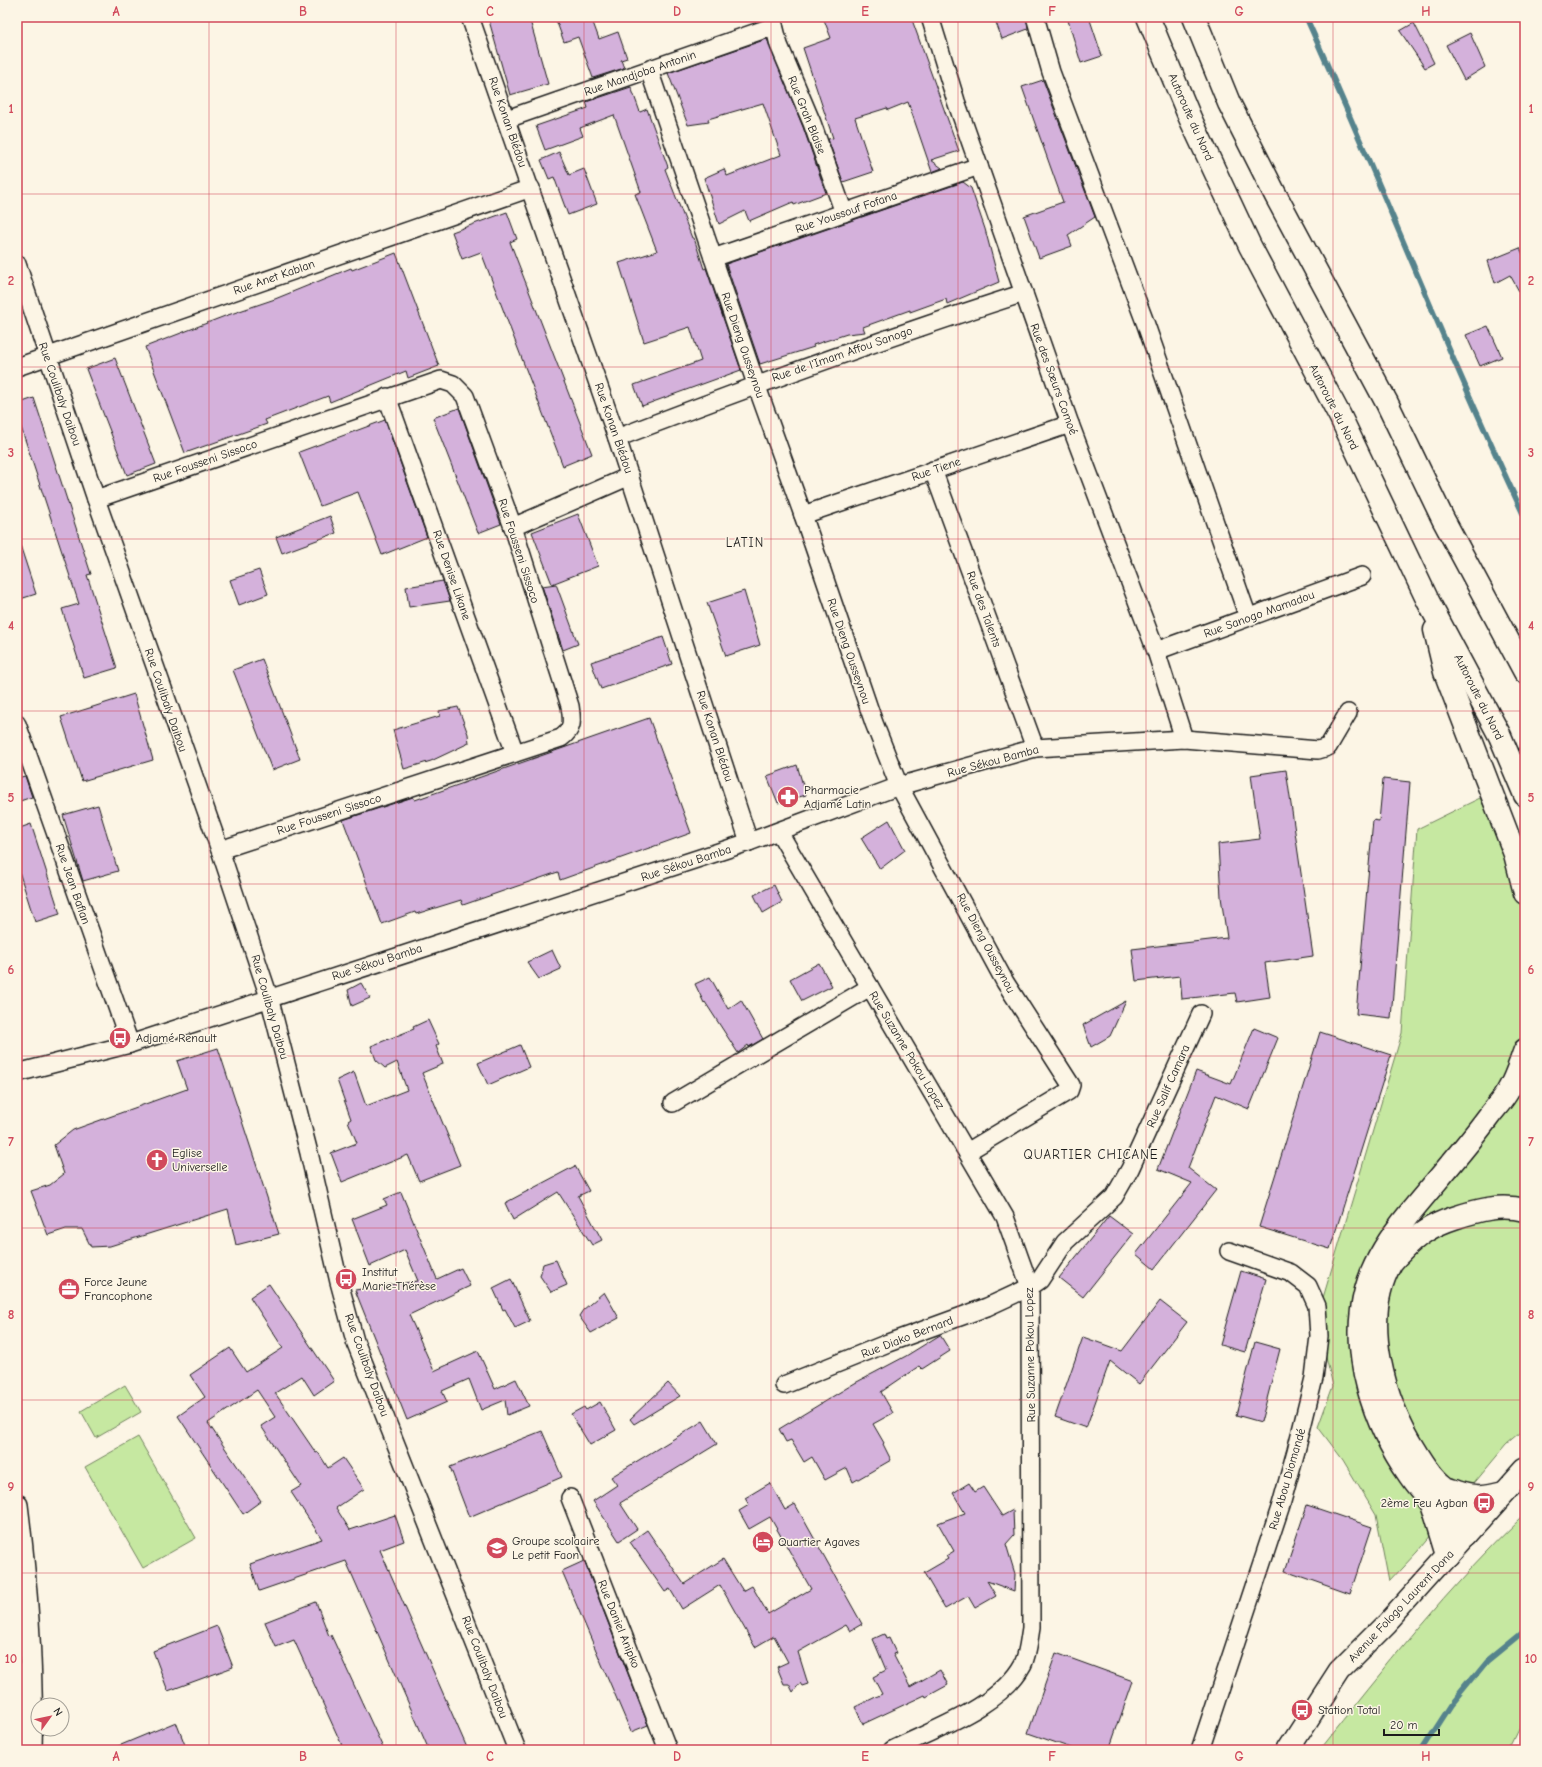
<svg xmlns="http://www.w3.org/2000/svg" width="1542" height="1767" font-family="'Comic Neue',sans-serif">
<rect width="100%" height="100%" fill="#fcf5e5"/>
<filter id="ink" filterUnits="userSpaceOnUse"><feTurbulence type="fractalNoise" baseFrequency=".025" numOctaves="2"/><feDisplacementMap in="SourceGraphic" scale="8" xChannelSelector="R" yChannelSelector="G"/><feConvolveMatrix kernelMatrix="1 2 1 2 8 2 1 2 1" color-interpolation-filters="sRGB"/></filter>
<g filter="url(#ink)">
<!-- green -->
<g fill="#c6e8a1" stroke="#71825e">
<path d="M1480 798 1525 892V1429L1506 1445 1417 1552 1389 1582 1376 1515 1343 1460 1318 1427 1333 1386 1317 1318 1402 1033 1417 829Z"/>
<path d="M125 1385 141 1412 96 1438 81 1411Z"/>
<path d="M138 1437 196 1538 143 1568 85 1467Z"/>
<path d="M1525 1513V1717L1509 1750H1319C1384 1669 1449 1585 1525 1513Z"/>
</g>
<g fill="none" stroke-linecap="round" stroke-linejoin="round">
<!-- stream -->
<g stroke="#54838c" stroke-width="5.5">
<path d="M1306 17C1381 183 1447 353 1525 518"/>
<path d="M1422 1750 1451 1705 1487 1661 1525 1630"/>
</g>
</g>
<!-- building -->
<g fill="#d4b1db" stroke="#1c1c1c">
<path d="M488 17H529L548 84 510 95Z"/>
<path d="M555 17H591L599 39 618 32 627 58 621 60 624 68 593 78 578 37 564 42Z"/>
<path d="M823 17H911L959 151 931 160 942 168 932 172 908 102 888 110 887 108 855 118 873 172 843 182 828 139 833 138 803 48 831 38Z"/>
<path d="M994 17H1027L1028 29 1002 39Z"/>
<path d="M1067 17H1089L1102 56 1081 63Z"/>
<path d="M1414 23 1434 63 1425 68 1400 31Z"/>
<path d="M1470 33 1485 67 1464 80 1446 45Z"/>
<path d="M767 39 803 127 826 193 794 205 793 202 749 221 745 211 719 224 704 178 724 169 727 176 781 155 763 103 708 119 709 122 688 125 668 73Z"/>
<path d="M1043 80 1095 217 1068 235 1072 246 1039 258 1024 216 1063 202 1022 87Z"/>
<path d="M631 87 640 112 647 109 668 167 665 169 692 238H694L704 269 706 268 741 370 642 406 634 385 701 361 690 327 644 342 619 263 657 251 635 194 641 192 614 115 580 128 583 136 545 150 536 126 588 108 586 102Z"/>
<path d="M559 152 569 175 584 169 597 204 568 215 554 177 549 179 541 160Z"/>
<path d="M963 182 971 188 985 229 999 282 947 304 946 299 910 312V310L863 327 865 332 847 334 813 345 814 347 760 364 726 264Z"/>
<path d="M507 212 517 239 510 242 592 454 563 466 481 252 462 259 452 232Z"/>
<path d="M1520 248 1525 259V302L1510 275 1495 283 1488 261Z"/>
<path d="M396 253 439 366 408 378 406 371 330 402 328 396 265 420 267 424 185 453 145 347 225 316 275 299 351 268 352 270Z"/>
<path d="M1488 326 1502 357 1480 366 1466 335Z"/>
<path d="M115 358 156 464 127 475 86 369Z"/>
<path d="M34 398 91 574 87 575 117 668 84 678 62 609 79 604 17 415V404Z"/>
<path d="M459 408 501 524 478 533 433 418Z"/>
<path d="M385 420 427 537 382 555 358 492 320 506 299 452Z"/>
<path d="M578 514 598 566 552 584 532 532Z"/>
<path d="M330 516 336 533 282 553 276 537Z"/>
<path d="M17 545H20L36 594 17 600Z"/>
<path d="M259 570 268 594 239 605 230 580Z"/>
<path d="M443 581 450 601 409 607 406 587Z"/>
<path d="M556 584 578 644 563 650 542 586Z"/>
<path d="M744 591 760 645 726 656 707 603Z"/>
<path d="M663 637 672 664 601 689 591 662Z"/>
<path d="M262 659 300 759 272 770 233 670Z"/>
<path d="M134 694 153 760 82 781 61 717Z"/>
<path d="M458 707 468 734 469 743 431 761 404 769 393 730 440 716 439 711Z"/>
<path d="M649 718 691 833 560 880 558 872 463 905 461 900 416 914 415 912 382 924 343 820 413 797 415 800Z"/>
<path d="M797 765 806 795 778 803 767 776Z"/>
<path d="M1286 770 1313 956 1265 963 1270 997 1237 1002 1235 993 1182 999 1180 976 1136 981 1132 949 1227 938 1221 897 1218 844 1260 839 1251 775Z"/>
<path d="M25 776 32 797 17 802V778Z"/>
<path d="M1383 779 1410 782 1391 1018 1356 1014 1373 820 1379 821Z"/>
<path d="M98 805 118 871 83 881 63 815Z"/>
<path d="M889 820 905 850 880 869 861 838Z"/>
<path d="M31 824 60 914 35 922 17 865V829Z"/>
<path d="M774 885 782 902 763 913 754 895Z"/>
<path d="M552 950 561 969 539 979 527 962Z"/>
<path d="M819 963 832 986 802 1001 790 979Z"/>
<path d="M710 977 728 1009 741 1000 763 1039 749 1047 748 1045 738 1053 705 1002 704 1003 695 984Z"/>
<path d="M361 983 370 998 352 1006 348 990Z"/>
<path d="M1126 1001 1110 1036 1091 1047 1083 1025Z"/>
<path d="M428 1020 439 1044 436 1046 443 1064 422 1073 460 1165 419 1181 408 1155 342 1182 331 1153 357 1143 348 1121 351 1119 337 1080 354 1072 366 1106 407 1090 397 1062 385 1068 376 1060 371 1046 414 1029 413 1027Z"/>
<path d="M1254 1028 1278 1038 1249 1109 1216 1095 1188 1168 1216 1190 1154 1269 1136 1254 1192 1183 1158 1169 1196 1071 1231 1084Z"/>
<path d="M1320 1032 1391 1055 1330 1249 1259 1227Z"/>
<path d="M520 1045 529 1067 488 1085 478 1063Z"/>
<path d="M218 1048 279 1234 236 1245 228 1209 110 1246 91 1247 82 1229H66L48 1235 31 1191 50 1185 64 1174 54 1145 73 1130 187 1089 177 1061Z"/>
<path d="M575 1166 589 1191 578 1196 602 1240 592 1245 558 1192 513 1220 505 1203Z"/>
<path d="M401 1192 437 1279 461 1268 470 1286 409 1315 434 1371 478 1351 495 1389 516 1379 529 1406 507 1415 505 1400 481 1410 469 1379 442 1391 447 1402 407 1420 355 1290 418 1281 405 1250 370 1266 352 1219 387 1205 384 1199Z"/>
<path d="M1109 1216 1133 1234 1083 1297 1059 1278Z"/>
<path d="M556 1260 567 1285 551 1292 540 1276 543 1264Z"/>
<path d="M1241 1271 1266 1279 1245 1352 1220 1345Z"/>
<path d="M511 1279 530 1321 515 1328 505 1309 503 1310 493 1288Z"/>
<path d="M269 1284 334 1381 314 1395 302 1376 275 1393 316 1453 318 1452 328 1468 343 1458 364 1489 336 1508 350 1530 395 1515 404 1541 380 1550 468 1750H429L346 1561 259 1591 250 1564 322 1539 291 1492 301 1486 261 1426 275 1417 257 1390 208 1423 261 1501 243 1514 178 1416 205 1397 190 1375 230 1348 246 1372 283 1348 250 1297Z"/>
<path d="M604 1292 619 1318 591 1333 579 1316 583 1310Z"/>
<path d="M1160 1301 1187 1322 1139 1384 1110 1361 1086 1428 1055 1417 1083 1337 1122 1351Z"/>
<path d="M940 1335 950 1351 922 1369 919 1366 881 1392 893 1413 873 1424 884 1443 883 1444 891 1460 853 1482 847 1468 825 1480 812 1457 804 1462 791 1440 786 1442 779 1429 855 1383 906 1356Z"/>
<path d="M1255 1342 1280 1349 1261 1422 1236 1415Z"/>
<path d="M668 1383 680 1396 634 1424 630 1419Z"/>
<path d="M600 1402 616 1430 590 1445 571 1414 584 1407 586 1410Z"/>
<path d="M703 1421 717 1444 620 1503 637 1529 619 1541 593 1501 617 1485 611 1477Z"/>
<path d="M542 1431 562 1477 469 1517 450 1467Z"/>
<path d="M770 1483 785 1510 795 1504 862 1624 850 1631 846 1625 798 1652 808 1684 802 1686 800 1683 793 1692 789 1684H784L777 1667 788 1662 774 1636 755 1647 720 1585 682 1609 670 1589 665 1592 630 1542 647 1530 684 1584 723 1559 743 1591 752 1586 768 1614 811 1589 770 1517 749 1529 739 1511 749 1505 745 1498Z"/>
<path d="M969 1483 975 1492 983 1487 1002 1516 1013 1510 1014 1535 1006 1544 1015 1574 1014 1591 987 1581 996 1596 975 1608 968 1596 945 1609 924 1573 948 1559 946 1556 954 1551 938 1523 965 1513 953 1493Z"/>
<path d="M1307 1505 1372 1527 1350 1594 1285 1571Z"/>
<path d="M584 1561 648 1725 631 1732 562 1571Z"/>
<path d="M316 1602 329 1636 331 1635 384 1750H344L294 1640 276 1647 265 1622Z"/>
<path d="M217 1626 233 1667 168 1691 153 1651Z"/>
<path d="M884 1634 886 1639 889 1638 896 1653 893 1654 910 1687 940 1670 948 1685 926 1697 925 1695 863 1724 855 1707 882 1694 873 1677 886 1670 873 1639Z"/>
<path d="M1056 1653 1133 1681 1109 1750H1077L1028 1733Z"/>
<path d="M176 1722 187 1750H109Z"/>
</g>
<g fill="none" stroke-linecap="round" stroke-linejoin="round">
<!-- minor casing -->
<g stroke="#1c1c1c" stroke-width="20">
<g id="minor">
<path d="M470 17 617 438 749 842"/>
<path d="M772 17 779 45 812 123 844 213"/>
<path d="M930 17 956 101 1070 424 1156 651 1184 739"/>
<path d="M1036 20 1051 72 1145 322 1248 617"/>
<path d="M649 70 756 384 803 515 874 723 899 786 1005 982 1071 1085 1069 1091 967 1152"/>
<path d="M507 119 774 26"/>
<path d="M713 258 979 166"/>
<path d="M17 264 96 499 220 850 269 997 309 1153 339 1282 355 1341 517 1750"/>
<path d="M17 367 531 188"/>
<path d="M387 397 515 753"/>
<path d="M617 438C752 386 887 337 1024 293"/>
<path d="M933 470 1035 748"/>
<path d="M96 499 441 380 453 384 465 396 513 527 570 706C572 720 574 729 561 738L220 850"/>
<path d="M803 515 1070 424"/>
<path d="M513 527 630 476"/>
<path d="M1156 651 1362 576"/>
<path d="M17 724 130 1044"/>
<path d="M779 832 1005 1217 1030 1287 1031 1628C1029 1639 1028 1654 1023 1664 1000 1707 934 1729 892 1750"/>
<path d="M17 1073 130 1044 749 842 899 786 1035 748 1184 739 1318 750 1328 747 1348 713"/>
<path d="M673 1103 870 987"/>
<path d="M784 1385 888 1343 987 1307 1030 1287 1040 1280 1065 1242 1114 1197 1130 1169 1201 1014"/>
<path d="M570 1498 668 1750"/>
<path d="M17 1717H32"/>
<path d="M1200 1750 1281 1505 1296 1451 1314 1378 1319 1336 1317 1306 1308 1286 1291 1273 1229 1251"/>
</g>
</g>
<!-- tertiary casing -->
<g stroke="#1c1c1c" stroke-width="24">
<g id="tertiary">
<path d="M17 1505C27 1586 33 1668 31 1750"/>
<path d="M1288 1750 1339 1671 1387 1623 1466 1535"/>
</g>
</g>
<!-- secondary casing -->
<g stroke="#1c1c1c" stroke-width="25">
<path id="secondary" d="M1467 1534 1525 1469"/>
</g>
<!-- motorway casing -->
<g stroke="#1c1c1c" stroke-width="25">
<g id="motorway">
<path d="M1148 17 1190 118 1250 246 1340 416 1428 601 1500 736 1525 795"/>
<path d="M1194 17 1229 103 1276 196 1387 403 1443 519 1525 672"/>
<path d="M1435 630 1445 672 1515 854 1525 893"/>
<path d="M1504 1492C1485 1497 1475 1498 1457 1492 1452 1490 1446 1489 1443 1486 1432 1478 1424 1464 1417 1453 1384 1402 1359 1319 1391 1263 1394 1259 1398 1255 1401 1252 1417 1235 1432 1225 1454 1218 1478 1210 1500 1204 1525 1210"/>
<path d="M1451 1494 1480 1519"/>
<path d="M1432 1503 1448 1555"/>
<path d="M1466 1535C1447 1516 1425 1498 1410 1476 1374 1425 1349 1353 1366 1290 1373 1263 1391 1236 1409 1214 1436 1181 1464 1150 1489 1116 1496 1107 1504 1099 1509 1089 1516 1077 1520 1063 1525 1050"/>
</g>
</g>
<!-- minor -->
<use href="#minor" stroke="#fcf5e5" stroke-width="17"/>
<!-- tertiary -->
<use href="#tertiary" stroke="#fcf5e5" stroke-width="21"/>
<!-- secondary -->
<use href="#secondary" stroke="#fcf5e5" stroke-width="22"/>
<!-- motorway -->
<use href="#motorway" stroke="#fcf5e5" stroke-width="22"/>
</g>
</g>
<!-- grid -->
<path fill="none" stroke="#d1495b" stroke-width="1" stroke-opacity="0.55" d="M209 17V1750M396 17V1750M584 17V1750M771 17V1750M958 17V1750M1146 17V1750M1333 17V1750M17 194H1525M17 367H1525M17 539H1525M17 711H1525M17 884H1525M17 1056H1525M17 1228H1525M17 1400H1525M17 1573H1525"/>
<!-- icons -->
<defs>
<g id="pharmacy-disc" transform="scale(1.15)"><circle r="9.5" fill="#d1495b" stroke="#fcf5e5"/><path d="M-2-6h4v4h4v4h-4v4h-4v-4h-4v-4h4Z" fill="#fff"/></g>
<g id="bus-disc" transform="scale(1.15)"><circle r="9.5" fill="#d1495b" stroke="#fcf5e5"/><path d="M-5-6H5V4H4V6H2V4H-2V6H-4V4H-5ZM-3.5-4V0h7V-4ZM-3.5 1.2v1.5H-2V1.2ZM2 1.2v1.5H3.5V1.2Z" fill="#fff"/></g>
<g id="church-disc" transform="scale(1.15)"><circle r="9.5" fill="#d1495b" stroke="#fcf5e5"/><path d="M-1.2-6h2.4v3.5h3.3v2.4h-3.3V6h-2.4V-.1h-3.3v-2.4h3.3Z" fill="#fff"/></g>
<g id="office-disc" transform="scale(1.15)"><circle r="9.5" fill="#d1495b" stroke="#fcf5e5"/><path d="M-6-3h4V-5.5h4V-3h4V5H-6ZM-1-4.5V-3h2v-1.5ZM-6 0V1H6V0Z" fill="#fff"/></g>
<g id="hotel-disc" transform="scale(1.15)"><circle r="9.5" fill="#d1495b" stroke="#fcf5e5"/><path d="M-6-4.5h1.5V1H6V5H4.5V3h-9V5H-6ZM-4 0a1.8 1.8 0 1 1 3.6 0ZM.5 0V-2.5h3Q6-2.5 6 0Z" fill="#fff"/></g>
<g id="school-disc" transform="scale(1.15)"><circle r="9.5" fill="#d1495b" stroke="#fcf5e5"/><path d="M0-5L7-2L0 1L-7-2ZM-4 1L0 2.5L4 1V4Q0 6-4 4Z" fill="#fff"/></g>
</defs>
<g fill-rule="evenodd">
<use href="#pharmacy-disc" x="788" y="797"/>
<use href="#bus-disc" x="120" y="1038"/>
<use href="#church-disc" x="157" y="1160"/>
<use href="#bus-disc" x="346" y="1279"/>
<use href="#office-disc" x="69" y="1289"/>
<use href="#bus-disc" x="1484" y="1503"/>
<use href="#hotel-disc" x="763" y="1542"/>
<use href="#school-disc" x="497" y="1548"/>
<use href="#bus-disc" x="1302" y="1710"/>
</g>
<g text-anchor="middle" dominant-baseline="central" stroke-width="3" stroke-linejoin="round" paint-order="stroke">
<!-- street labels -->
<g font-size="12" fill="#1c1c1c" stroke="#fcf5e5">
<text transform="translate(640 73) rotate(-19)">Rue Mandjoba Antonin</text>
<text transform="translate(807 115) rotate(68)">Rue Grah Blaise</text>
<text transform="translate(1191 117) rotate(66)">Autoroute du Nord</text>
<text transform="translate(508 122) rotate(71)">Rue Konan Blédou</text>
<text transform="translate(846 212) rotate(-19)">Rue Youssouf Fofana</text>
<text transform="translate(274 277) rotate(-19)">Rue Anet Kablan</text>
<text transform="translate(743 345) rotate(71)">Rue Dieng Ousseynou</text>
<text transform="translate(842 354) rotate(-19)">Rue de l'Imam Affou Sanogo</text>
<text transform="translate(1054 379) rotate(70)">Rue des Sœurs Comoé</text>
<text transform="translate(60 394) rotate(71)">Rue Coulibaly Daibou</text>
<text transform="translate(1334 407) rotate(63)">Autoroute du Nord</text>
<text transform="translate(614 428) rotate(71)">Rue Konan Blédou</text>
<text transform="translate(205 461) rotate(-19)">Rue Fousseni Sissoco</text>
<text transform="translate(936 469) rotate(-19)">Rue Tiene</text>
<text transform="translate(519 551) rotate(72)">Rue Fousseni Sissoco</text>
<text transform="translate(452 575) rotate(71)">Rue Denise Likane</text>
<text transform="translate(984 609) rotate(70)">Rue des Talents</text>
<text transform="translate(1259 614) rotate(-20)">Rue Sanogo Mamadou</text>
<text transform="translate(849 651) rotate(71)">Rue Dieng Ousseynou</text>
<text transform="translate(1479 697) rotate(63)">Autoroute du Nord</text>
<text transform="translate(166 700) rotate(71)">Rue Coulibaly Daibou</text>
<text transform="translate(715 736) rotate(72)">Rue Konan Blédou</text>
<text transform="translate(993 761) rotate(-15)">Rue Sékou Bamba</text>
<text transform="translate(329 814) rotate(-18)">Rue Fousseni Sissoco</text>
<text transform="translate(686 863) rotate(-18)">Rue Sékou Bamba</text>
<text transform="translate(73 884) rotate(71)">Rue Jean Baflan</text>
<text transform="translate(986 943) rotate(62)">Rue Dieng Ousseynou</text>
<text transform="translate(377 962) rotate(-18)">Rue Sékou Bamba</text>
<text transform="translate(270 1007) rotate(74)">Rue Coulibaly Daibou</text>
<text transform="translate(907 1050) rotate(59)">Rue Suzanne Pokou Lopez</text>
<text transform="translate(1168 1086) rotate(-66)">Rue Salif Camara</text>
<text transform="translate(907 1337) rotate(-21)">Rue Diako Bernard</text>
<text transform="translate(1030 1355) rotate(-91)">Rue Suzanne Pokou Lopez</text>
<text transform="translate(367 1365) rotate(70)">Rue Coulibaly Daibou</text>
<text transform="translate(1287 1479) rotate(-74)">Rue Abou Diomandé</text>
<text transform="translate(1401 1606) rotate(-47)">Avenue Fologo Laurent Dona</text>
<text transform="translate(619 1624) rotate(68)">Rue Daniel Anipko</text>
<text transform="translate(485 1667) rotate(69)">Rue Coulibaly Daibou</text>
</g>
<!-- poi labels -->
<g font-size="12" fill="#1c1c1c" stroke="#fcf5e5" text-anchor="start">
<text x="804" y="790">Pharmacie<tspan x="804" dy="14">Adjamé Latin</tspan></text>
<text x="136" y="1038">Adjamé Renault</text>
<text x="172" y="1153">Eglise<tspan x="172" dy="14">Universelle</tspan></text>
<text x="362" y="1272">Institut<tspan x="362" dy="14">Marie-Thérèse</tspan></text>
<text x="84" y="1282">Force Jeune<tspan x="84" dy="14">Francophone</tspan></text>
<text x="1468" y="1503" text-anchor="end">2ème Feu Agban</text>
<text x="512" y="1541">Groupe scolaaire<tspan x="512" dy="14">Le petit Faon</tspan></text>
<text x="778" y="1542">Quartier Agaves</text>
<text x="1318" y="1710">Station Total</text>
</g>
<!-- neighbourhood labels -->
<g font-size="13" letter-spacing="1" fill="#1c1c1c" stroke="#fcf5e5">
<text x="745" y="542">LATIN</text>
<text x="1091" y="1154">QUARTIER CHICANE</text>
</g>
</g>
<!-- margin -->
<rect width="1542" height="1767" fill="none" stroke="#fcf5e5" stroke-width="44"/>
<!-- north arrow -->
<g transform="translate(50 1717) rotate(57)"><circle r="19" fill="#fcf5e5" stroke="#a29e95"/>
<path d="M0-3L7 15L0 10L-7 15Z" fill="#d1495b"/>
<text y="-6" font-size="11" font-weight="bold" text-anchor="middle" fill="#1c1c1c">N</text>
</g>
<!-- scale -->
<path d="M1384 1729v6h55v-6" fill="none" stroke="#1c1c1c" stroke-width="2"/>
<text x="1390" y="1729" font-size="12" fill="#1c1c1c" stroke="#fcf5e5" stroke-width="3" paint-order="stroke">20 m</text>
<rect x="22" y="22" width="1498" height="1723" fill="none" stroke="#d1495b" stroke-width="1.5"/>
<g font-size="13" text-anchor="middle" font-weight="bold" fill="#d1495b">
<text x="116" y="16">A</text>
<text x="303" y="16">B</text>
<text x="490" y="16">C</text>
<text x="677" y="16">D</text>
<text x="865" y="16">E</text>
<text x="1052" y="16">F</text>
<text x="1239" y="16">G</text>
<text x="1426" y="16">H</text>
<text x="11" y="113">1</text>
<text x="1531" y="113">1</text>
<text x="11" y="285">2</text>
<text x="1531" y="285">2</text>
<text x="11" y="457">3</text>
<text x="1531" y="457">3</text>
<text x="11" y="630">4</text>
<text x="1531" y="630">4</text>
<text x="11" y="802">5</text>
<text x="1531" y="802">5</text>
<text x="11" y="974">6</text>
<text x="1531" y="974">6</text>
<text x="11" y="1146">7</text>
<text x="1531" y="1146">7</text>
<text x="11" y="1319">8</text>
<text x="1531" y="1319">8</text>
<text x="11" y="1491">9</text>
<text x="1531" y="1491">9</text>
<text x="11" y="1663">10</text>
<text x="1531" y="1663">10</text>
<text x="116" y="1761">A</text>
<text x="303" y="1761">B</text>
<text x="490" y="1761">C</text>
<text x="677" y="1761">D</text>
<text x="865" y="1761">E</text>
<text x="1052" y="1761">F</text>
<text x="1239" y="1761">G</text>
<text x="1426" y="1761">H</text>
</g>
</svg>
